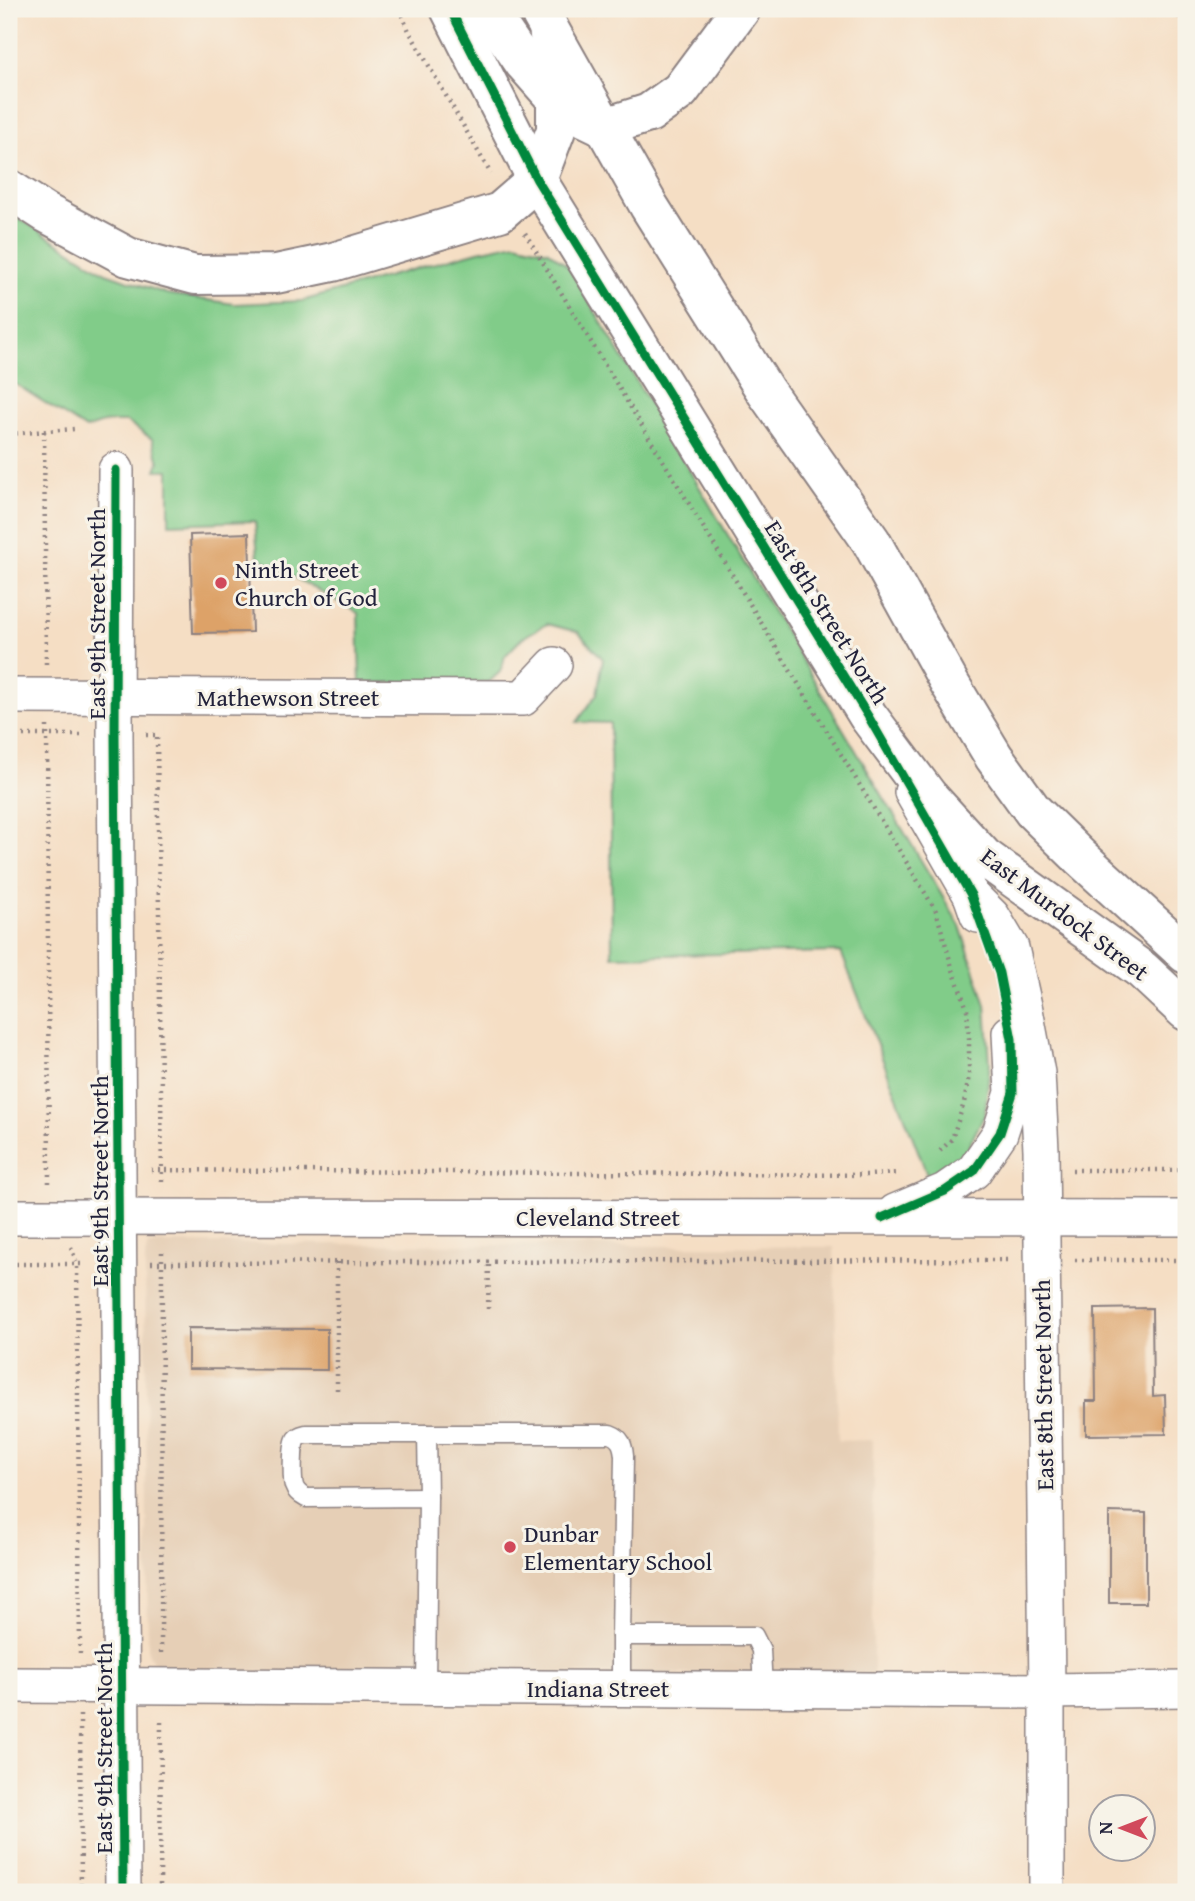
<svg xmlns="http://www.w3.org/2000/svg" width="1195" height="1901" font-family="'Gentium Book Plus',serif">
<rect width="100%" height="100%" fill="#f7f3e8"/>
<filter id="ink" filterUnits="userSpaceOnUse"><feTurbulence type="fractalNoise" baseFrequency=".0143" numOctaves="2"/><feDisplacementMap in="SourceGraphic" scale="14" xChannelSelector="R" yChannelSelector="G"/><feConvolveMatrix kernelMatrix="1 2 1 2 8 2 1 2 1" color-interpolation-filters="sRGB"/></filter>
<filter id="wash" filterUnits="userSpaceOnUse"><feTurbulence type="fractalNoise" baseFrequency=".00686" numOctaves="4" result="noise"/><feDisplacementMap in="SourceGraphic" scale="28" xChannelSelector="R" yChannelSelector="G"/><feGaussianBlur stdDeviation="1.57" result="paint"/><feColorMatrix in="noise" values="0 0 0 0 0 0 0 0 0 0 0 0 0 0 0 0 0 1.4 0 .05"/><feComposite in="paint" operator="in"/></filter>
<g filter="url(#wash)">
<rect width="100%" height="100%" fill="#f5dec4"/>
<!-- built -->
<path fill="#e6cfb6" d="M160 1243 834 1247 838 1441 873 1440V1675L165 1671 153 1662 148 1652 145 1256 148 1245Z"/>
<!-- green -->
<path fill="#81cc89" stroke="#527762" stroke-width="2" d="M9 212 106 273 167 294 234 304 302 301 478 251 516 243 548 251 568 266 960 926 986 1005 990 1063 985 1114 962 1159 930 1182 841 952 612 956 610 723 577 722 597 694 603 659 578 632 547 624 522 638 505 656 500 672 489 682 360 683 358 613 258 557 255 521 169 524V470H156L159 462 152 439 127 422H106L86 429 9 380Z"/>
<g id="blocks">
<!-- building -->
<g fill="#dda268">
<path d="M1153 9H1186V20Z"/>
<path d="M249 533 252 632 193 633 190 535Z"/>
<path d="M1152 1308 1153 1396 1165 1395 1166 1434 1086 1435V1401H1096L1095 1309Z"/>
<path d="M188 1328 327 1329V1370L188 1369Z"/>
<path d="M1109 1512 1146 1513V1603H1109Z"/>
</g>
</g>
</g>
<g filter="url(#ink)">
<use href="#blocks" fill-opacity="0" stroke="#8c8080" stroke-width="2"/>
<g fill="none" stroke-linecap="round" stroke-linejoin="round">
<!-- service casing -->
<g stroke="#8c8080" stroke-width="21">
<g id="service">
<path d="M427 1434 428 1497"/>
<path d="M621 1636V1688"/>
<path d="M426 1687 428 1497 306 1498C300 1495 296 1492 294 1486 292 1479 292 1445 296 1439 299 1435 302 1435 306 1434H610C621 1438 623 1445 624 1456L621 1636H754L761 1650 763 1689"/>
</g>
</g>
<!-- minor casing -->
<g stroke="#8c8080" stroke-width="38">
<g id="minor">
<path d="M116 470 115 735 123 1892"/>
<path d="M9 696 523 698 554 665"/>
<path d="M912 792 971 895 978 915"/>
<path d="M971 895 992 916 1011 948 1025 1010 1037 1073 1041 1150 1047 1691V1892"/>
<path d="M895 1212 945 1191 974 1171 1000 1133 1013 1093 1010 1033"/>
<path d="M9 1217 1186 1218"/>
<path d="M9 1685 1047 1691 1186 1689"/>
</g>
</g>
<!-- tertiary casing -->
<g stroke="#8c8080" stroke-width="42">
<g id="tertiary">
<path d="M450 9 537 180 868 716 928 796 984 857 1142 970 1186 1011"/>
<path d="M538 9 649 206 766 392 871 541 950 684 994 757 1033 811 1080 857 1186 954"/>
</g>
</g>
<!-- motorway casing -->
<g stroke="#8c8080" stroke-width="42">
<g id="motorway">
<path d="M487 9 524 63 556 99 580 115 605 127 649 113 680 91 741 9"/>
<path d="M9 189 46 213 128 257 195 275 276 274 333 262 500 212 537 180 556 130V99L548 26"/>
</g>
</g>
<!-- path -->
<g stroke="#8c8080" stroke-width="4.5" stroke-dasharray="2 5" stroke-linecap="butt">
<path d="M399 9 409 31 491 174"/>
<path d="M525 233 936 911 952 967 967 1009 969 1038V1076L964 1103 952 1139 938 1153"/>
<path d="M44 431 46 665"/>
<path d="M9 434 74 429"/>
<path d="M47 726 49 1187"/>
<path d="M9 735H85"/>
<path d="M146 735H157L162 1184"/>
<path d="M151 1170 869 1175 898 1173"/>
<path d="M1072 1170H1186"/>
<path d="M71 1247 77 1264 80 1654"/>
<path d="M1075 1260H1186"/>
<path d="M337 1262V1390"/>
<path d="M151 1263 1010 1260"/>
<path d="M9 1264H86"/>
<path d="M488 1309 489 1262"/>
<path d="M161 1653 162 1249"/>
<path d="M80 1715 81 1892"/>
<path d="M160 1892 161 1718"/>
</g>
<!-- service -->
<use href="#service" stroke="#fff" stroke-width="18"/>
<!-- minor -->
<use href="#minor" stroke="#fff" stroke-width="35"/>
<!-- tertiary -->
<use href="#tertiary" stroke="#fff" stroke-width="38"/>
<!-- motorway -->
<use href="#motorway" stroke="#fff" stroke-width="38"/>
<!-- cycleway casing -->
<g stroke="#f7f3e8" stroke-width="13">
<g id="cycleway">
<path d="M450 9 537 180 868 716 971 895 999 973 1012 1039 1013 1093 1000 1133 974 1171 945 1191 882 1218"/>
<path d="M116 470 115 735 123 1892"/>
</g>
</g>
<!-- cycleway -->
<use href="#cycleway" stroke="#00873e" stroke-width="9"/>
</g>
</g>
<!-- markers -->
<g fill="#d1495b" stroke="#f7f3e8" stroke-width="2.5">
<circle cx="221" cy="583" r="7"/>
<circle cx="510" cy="1547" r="7"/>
</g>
<g text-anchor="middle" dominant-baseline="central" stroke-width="6" stroke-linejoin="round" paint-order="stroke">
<!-- poi labels -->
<g font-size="24" fill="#22223b" stroke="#f7f3e8" text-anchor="start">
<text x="235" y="569">Ninth Street<tspan x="235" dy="28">Church of God</tspan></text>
<text x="524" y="1533">Dunbar<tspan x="524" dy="28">Elementary School</tspan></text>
</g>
<!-- street labels -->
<g font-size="24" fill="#22223b" stroke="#f7f3e8">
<text transform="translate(827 612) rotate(58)">East 8th Street North</text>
<text transform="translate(96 614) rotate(-90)">East 9th Street North</text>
<text x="288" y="697">Mathewson Street</text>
<text transform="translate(1065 914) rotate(37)">East Murdock Street</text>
<text transform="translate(99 1181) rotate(-90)">East 9th Street North</text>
<text x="598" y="1217">Cleveland Street</text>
<text transform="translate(1043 1385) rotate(-91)">East 8th Street North</text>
<text x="598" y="1688">Indiana Street</text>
<text transform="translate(103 1748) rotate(-90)">East 9th Street North</text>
</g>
</g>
<!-- margin -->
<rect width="1195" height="1901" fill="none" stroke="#f7f3e8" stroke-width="35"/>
<!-- north arrow -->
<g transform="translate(1122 1828) rotate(270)"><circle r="33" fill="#f7f3e8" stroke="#a29fa3" stroke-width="2"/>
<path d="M0-5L12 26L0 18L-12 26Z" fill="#d1495b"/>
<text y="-10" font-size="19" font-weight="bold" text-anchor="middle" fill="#22223b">N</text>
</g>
</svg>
